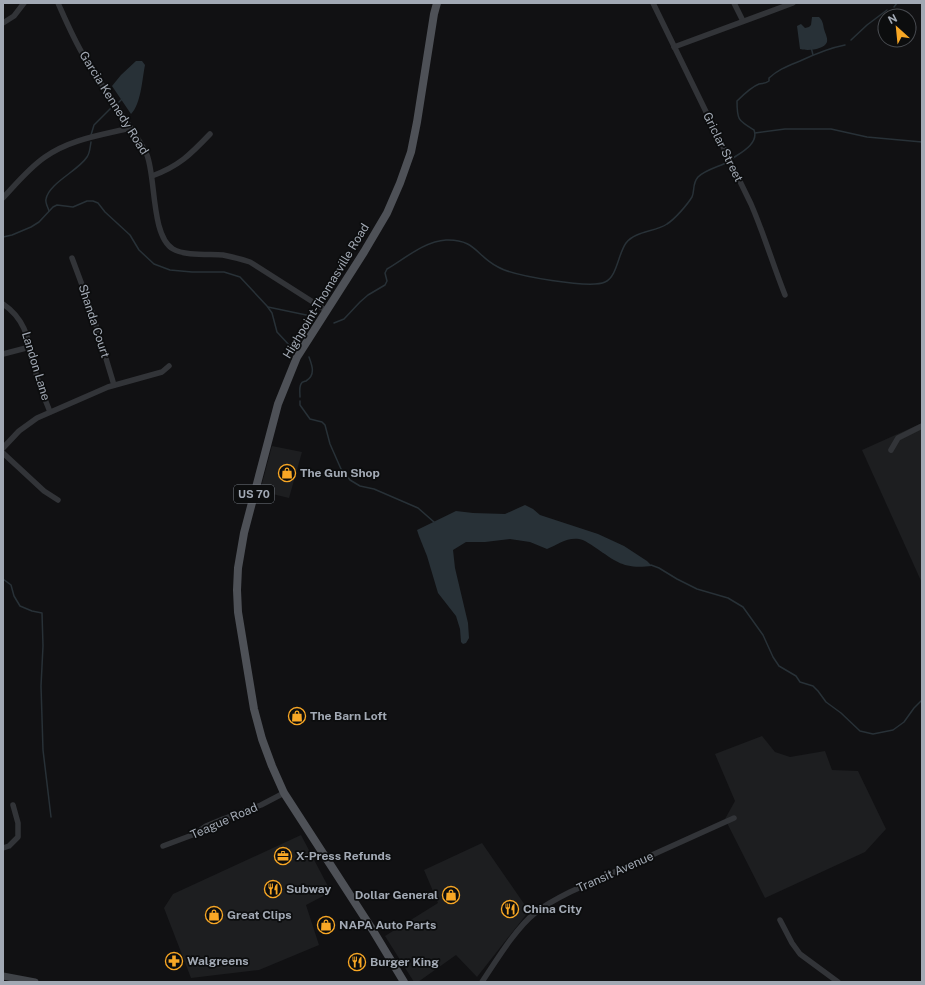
<svg xmlns="http://www.w3.org/2000/svg" width="925" height="985" font-family="'Public Sans',sans-serif">
<rect width="100%" height="100%" fill="#111113"/>
<!-- built -->
<g fill="#1d1e20">
<path d="M922 423V583L862 450Z"/>
<path d="M272 446 302 452 289 498 260 491Z"/>
<path d="M762 736 775 752 790 757 825 751 832 770 858 771 886 829 865 852 765 898 725 819 735 801 715 754Z"/>
<path d="M301 835 331 892 306 905 319 945 259 970 191 978 164 908 173 894Z"/>
<path d="M482 843 529 911 477 977 456 955 418 982H414L385 936 438 903 424 870Z"/>
</g>
<!-- water -->
<g fill="#283137">
<path d="M812 17H819C823 21 823 24 824 29 825 33 828 38 827 42 824 50 807 51 800 49L797 26 801 24 805 28 809 27 811 25Z"/>
<path d="M136 61H142L145 65C142 80 141 104 131 114L112 86 121 75Z"/>
<path d="M525 505 533 509 540 515 598 534 624 546 647 561 652 566C624 569 618 563 596 548 590 544 585 540 579 539 567 537 557 545 547 549L530 542 510 539 485 542H466L453 550 455 568 468 623 469 638 466 643 463 644 461 642 460 629 456 616 438 593 427 556 419 536 417 530 456 511 473 513 505 514Z"/>
</g>
<g fill="none" stroke-linecap="round" stroke-linejoin="round">
<!-- stream -->
<g stroke="#283137" stroke-width="1.5">
<path d="M894 7 897 3"/>
<path d="M851 40 867 25 887 10"/>
<path d="M811 47 813 55"/>
<path d="M118 103 122 99"/>
<path d="M755 133 785 129H831L867 137 922 142"/>
<path d="M91 135 94 125 112 107"/>
<path d="M733 158C742 152 759 143 754 130 738 120 737 120 737 101 743 95 751 87 759 84 763 83 765 84 769 81V78C779 69 788 66 800 61 815 54 829 48 845 45"/>
<path d="M49 211C48 207 45 203 46 199 49 183 78 171 87 157 90 153 90 147 91 142"/>
<path d="M3 237 12 235 31 227 39 222 53 207 57 205 73 207 87 201H93L98 203 105 212 130 235 139 250 154 264 170 270 192 272H224L240 277 267 306 272 313 277 332 291 347"/>
<path d="M268 307 311 316"/>
<path d="M334 323 344 319 360 302 368 295 385 285 387 281 385 273 387 269C404 259 425 241 446 240 476 239 476 256 498 267 513 276 591 289 605 282 617 277 618 254 626 243 635 231 655 232 667 224 675 219 687 205 692 197 695 190 692 184 698 177 705 170 718 167 728 162"/>
<path d="M300 397C300 394 299 387 301 384 302 381 304 382 306 381 316 375 312 365 309 357"/>
<path d="M300 401V405L310 419 322 422 325 425 330 444 341 469 350 480 360 486 374 489 418 508 434 522"/>
<path d="M651 565 659 568 677 579 697 589 728 598 743 607 763 635 773 657 779 666 796 676 800 682 813 686 818 691 826 702 841 713 860 731 873 734 893 730 904 722 914 708 922 700"/>
<path d="M3 579 11 585 14 596 20 606 32 611 42 613 43 646 41 686 43 750 51 817"/>
</g>
<!-- street -->
<g stroke="#323438" stroke-width="5.5">
<path d="M58 3C66 21 74 40 85 58 94 73 104 88 114 103 124 119 140 139 147 155 156 178 151 236 173 249 185 256 209 254 223 255 233 257 241 259 250 262L327 311"/>
<path d="M653 3 751 204C764 234 773 265 785 295"/>
<path d="M734 3 743 21"/>
<path d="M3 23 14 16 24 3"/>
<path d="M674 47 793 3"/>
<path d="M152 176C179 166 190 155 210 134"/>
<path d="M3 198C16 184 29 168 45 157 70 139 102 135 130 128"/>
<path d="M72 258 91 309 114 385"/>
<path d="M3 304C30 322 29 349 37 377 40 389 46 401 50 412"/>
<path d="M3 354 30 347"/>
<path d="M3 448 19 431 37 418 108 387 162 372 169 366"/>
<path d="M891 450 898 438 922 426"/>
<path d="M3 453 44 491 58 500"/>
<path d="M163 846 195 834 206 826 223 819 261 805 284 793"/>
<path d="M3 848 9 846 18 837V823L13 805"/>
<path d="M780 920 792 943 800 954 838 982"/>
<path d="M482 982C496 961 516 928 535 913 546 904 558 898 570 892L734 818"/>
</g>
<!-- secondary -->
<path stroke="#404348" stroke-width="7" d="M3 976 35 982"/>
<!-- primary -->
<path stroke="#4e5157" stroke-width="8" d="M404 982 372 929 284 793 272 766 262 739 254 709 238 612 237 590 238 568 244 533 278 404 297 357 364 252 387 213 400 183 411 152 417 122 434 14 437 3"/>
</g>
<!-- icons -->
<defs>
<g id="shop-ring" transform="scale(0.9)"><circle r="9.5" fill="#0c0d0e" stroke="#f8a725" stroke-width="1.5"/><path d="M-5-2.5h2.3a2.7 3.5 0 0 1 5.4 0H5L5.5 6h-11ZM-1.5-2.5h3a1.5 2.3 0 0 0-3 0Z" fill="#f8a725"/></g>
<g id="office-ring" transform="scale(0.9)"><circle r="9.5" fill="#0c0d0e" stroke="#f8a725" stroke-width="1.5"/><path d="M-6-3h4V-5.5h4V-3h4V5H-6ZM-1-4.5V-3h2v-1.5ZM-6 0V1H6V0Z" fill="#f8a725"/></g>
<g id="restaurant-ring" transform="scale(0.9)"><circle r="9.5" fill="#0c0d0e" stroke="#f8a725" stroke-width="1.5"/><path d="M-5-6h1v4h1v-4h1v4h1v-4h1v5L-1.5 .5V6h-2V.5L-5-1ZM5-6V6H3V1.5H1.5Q1.5-4 5-6Z" fill="#f8a725"/></g>
<g id="pharmacy-ring" transform="scale(0.9)"><circle r="9.5" fill="#0c0d0e" stroke="#f8a725" stroke-width="1.5"/><path d="M-2-6h4v4h4v4h-4v4h-4v-4h-4v-4h4Z" fill="#f8a725"/></g>
</defs>
<g fill-rule="evenodd">
<use href="#shop-ring" x="287" y="473"/>
<use href="#shop-ring" x="297" y="716"/>
<use href="#office-ring" x="283" y="856"/>
<use href="#restaurant-ring" x="273" y="889"/>
<use href="#shop-ring" x="451" y="895"/>
<use href="#restaurant-ring" x="510" y="909"/>
<use href="#shop-ring" x="214" y="915"/>
<use href="#shop-ring" x="326" y="925"/>
<use href="#pharmacy-ring" x="174" y="961"/>
<use href="#restaurant-ring" x="357" y="962"/>
</g>
<g text-anchor="middle" dominant-baseline="central" stroke-width="3.5" stroke-linejoin="round" paint-order="stroke">
<!-- shield labels -->
<rect fill="#0c0d0e" stroke="#757a82" stroke-width="1" x="234" y="485" width="40" height="18" rx="3"/>
<g font-size="11" font-weight="bold" fill="#a2a9b4">
<text x="254" y="494">US 70</text>
</g>
<!-- street labels -->
<g font-size="12" fill="#a2a9b4" stroke="#0c0d0e">
<text transform="translate(114 103) rotate(58)">Garcia Kennedy Road</text>
<text transform="translate(723 147) rotate(64)">Griclar Street</text>
<text transform="translate(326 291) rotate(-59)">Highpoint-Thomasville Road</text>
<text transform="translate(94 321) rotate(72)">Shanda Court</text>
<text transform="translate(36 366) rotate(73)">Landon Lane</text>
<text transform="translate(224 821) rotate(-24)">Teague Road</text>
<text transform="translate(615 872) rotate(-24)">Transit Avenue</text>
</g>
<!-- poi labels -->
<g font-size="12" font-weight="bold" fill="#a2a9b4" stroke="#0c0d0e" text-anchor="start">
<text x="300" y="473">The Gun Shop</text>
<text x="310" y="716">The Barn Loft</text>
<text x="296" y="856">X-Press Refunds</text>
<text x="286" y="889">Subway</text>
<text x="438" y="895" text-anchor="end">Dollar General</text>
<text x="523" y="909">China City</text>
<text x="227" y="915">Great Clips</text>
<text x="339" y="925">NAPA Auto Parts</text>
<text x="187" y="961">Walgreens</text>
<text x="370" y="962">Burger King</text>
</g>
</g>
<!-- border -->
<rect width="925" height="985" fill="none" stroke="#a2a9b4" stroke-width="8"/>
<!-- north arrow -->
<g transform="translate(897 28) rotate(333)"><circle r="19" fill="#0c0d0e" stroke="#484b50"/>
<path d="M0-3L7 15L0 10L-7 15Z" fill="#f8a725"/>
<text y="-6" font-size="11" font-weight="bold" text-anchor="middle" fill="#a2a9b4">N</text>
</g>
</svg>
